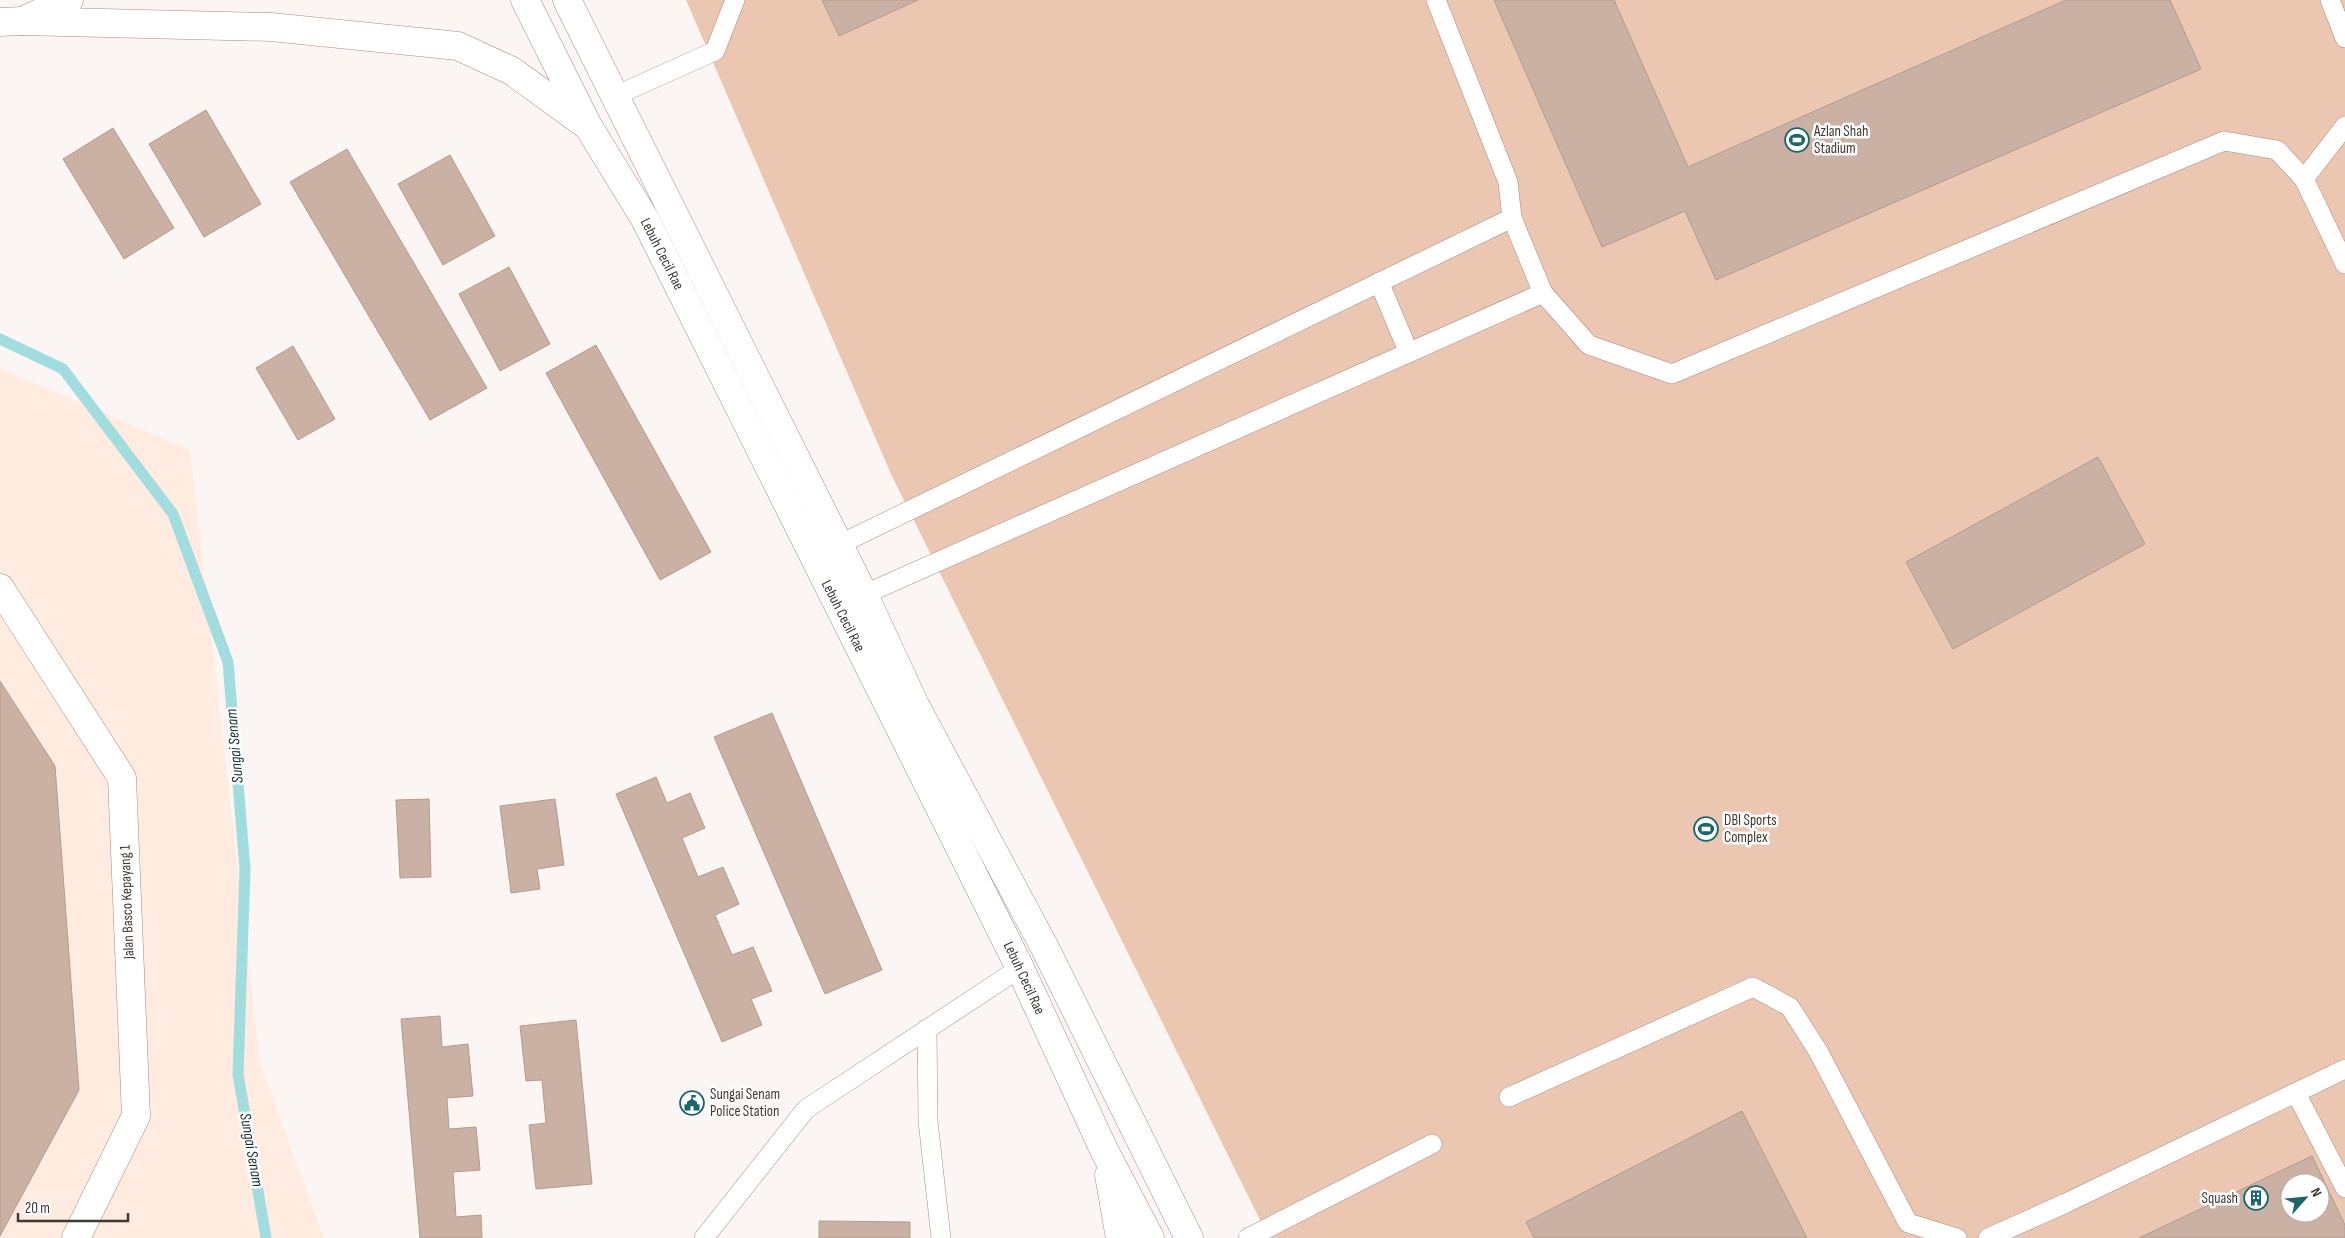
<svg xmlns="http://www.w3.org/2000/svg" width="2345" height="1238" font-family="'Sofia Sans Condensed',sans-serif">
<rect width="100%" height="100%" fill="#fbf6f3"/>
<!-- built -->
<path fill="#ffebdf" d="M0 368 190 450 260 1063 324 1238H0Z"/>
<!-- green -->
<path fill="#ebc6b1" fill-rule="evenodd" d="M686 0H2345V1238H1269L891 474ZM2290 1183H2320V1213H2290Z"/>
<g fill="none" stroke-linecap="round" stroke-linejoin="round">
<!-- stream -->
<path stroke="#a1dcdf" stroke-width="11" d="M0 339 63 369 173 514 228 662 245 869 238 1074 266 1238"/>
</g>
<!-- building -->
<g fill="#cab1a3" stroke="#b39b8d" fill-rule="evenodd">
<path d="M822 0H918L839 36Z"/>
<path d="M1494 0H1614L1688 167 2066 0H2170L2201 69 1716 280 1685 211 1602 247Z"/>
<path d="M206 110 261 204 204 237 149 144Z"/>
<path d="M113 128 174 228 124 259 63 159Z"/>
<path d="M347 149 487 388 430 420 290 182Z"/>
<path d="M450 155 495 236 443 265 398 184Z"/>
<path d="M509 267 550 344 500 371 459 294Z"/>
<path d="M596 345 711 552 660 580 546 373Z"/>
<path d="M293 346 335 419 298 440 256 368Z"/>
<path d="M2098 457 2145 544 1953 649 1906 562Z"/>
<path d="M0 681 55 766 79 1090 0 1236Z"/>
<path d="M772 713 882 970 825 994 714 737Z"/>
<path d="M656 777 667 803 690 793 705 828 682 838 698 877 723 867 739 904 715 915 732 955 753 947 772 991 751 999 762 1025 722 1042 616 794Z"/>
<path d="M429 799 431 877 400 878 396 800Z"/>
<path d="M555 799 564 865 537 869 540 889 511 893 500 806Z"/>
<path d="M440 1016 442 1047 468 1044 473 1096 447 1098 449 1129 476 1127 480 1170 453 1172 456 1217 481 1215 482 1238H420L401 1019Z"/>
<path d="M576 1020 592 1184 536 1189 529 1125 546 1123 542 1080 526 1081 520 1026Z"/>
<path d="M1742 1111 1807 1238H1534L1526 1222Z"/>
<path d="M2312 1156 2345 1225V1238H2139ZM2290 1183H2320V1213H2290Z"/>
<path d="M819 1221 910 1222V1238H819Z"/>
</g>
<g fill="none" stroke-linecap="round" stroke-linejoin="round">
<!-- lane casing -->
<g stroke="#a58d7f" stroke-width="20">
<g id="lane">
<path d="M1436 0 1508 182 1512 218 1543 293 1589 345 1672 374 2224 141 2277 150 2304 179"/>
<path d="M2330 0 2345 38"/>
<path d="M615 96 715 51 735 0"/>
<path d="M2345 126 2304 179 2345 264"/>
<path d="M1379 282 1409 353"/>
<path d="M830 549 1512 218"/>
<path d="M854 599 1543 293"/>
<path d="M927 1029 928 1121 941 1238"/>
<path d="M2296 1093 2345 1188"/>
<path d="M1509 1097 1753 987 1790 1007 1818 1051 1908 1223 1957 1238"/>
<path d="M704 1238 806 1109 1020 968"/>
<path d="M1248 1238 1432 1144"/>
<path d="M1988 1238 2066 1203 2345 1069"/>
</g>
</g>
<!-- street casing -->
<g stroke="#a58d7f" stroke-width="29">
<path id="street" d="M0 588 122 778 136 1116 76 1238"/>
</g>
<!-- secondary casing -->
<g stroke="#a58d7f" stroke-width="29">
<g id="secondary">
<path d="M525 0 588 126 645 219 1020 968 1104 1150 1150 1238"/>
<path d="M567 0 864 595 915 705 1045 948 1189 1238"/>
<path d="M22 21 271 27 458 46 512 71 585 124"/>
<path d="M0 22 22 21 69 0"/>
<path d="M1109 1175 1120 1238"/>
</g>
</g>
<!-- lane -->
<use href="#lane" stroke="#fff" stroke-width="19"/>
<!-- street -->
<use href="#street" stroke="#fff" stroke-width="28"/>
<!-- secondary -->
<use href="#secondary" stroke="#fff" stroke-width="28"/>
</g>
<!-- icons -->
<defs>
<g id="stadium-ring" transform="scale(1.25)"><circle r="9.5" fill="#fff" stroke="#19676c" stroke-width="1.5"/><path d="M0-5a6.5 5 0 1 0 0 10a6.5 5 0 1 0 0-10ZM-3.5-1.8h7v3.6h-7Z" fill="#19676c"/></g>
<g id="civic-ring" transform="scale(1.25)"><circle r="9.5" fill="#fff" stroke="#19676c" stroke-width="1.5"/><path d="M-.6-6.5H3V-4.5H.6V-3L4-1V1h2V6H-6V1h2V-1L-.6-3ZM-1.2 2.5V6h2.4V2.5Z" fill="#19676c"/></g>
<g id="building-ring" transform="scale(1.25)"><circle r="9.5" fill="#fff" stroke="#19676c" stroke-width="1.5"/><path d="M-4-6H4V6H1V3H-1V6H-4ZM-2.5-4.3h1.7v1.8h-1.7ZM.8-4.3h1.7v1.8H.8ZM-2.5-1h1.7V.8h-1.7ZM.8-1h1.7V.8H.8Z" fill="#19676c"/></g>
</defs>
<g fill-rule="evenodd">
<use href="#stadium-ring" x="1797" y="140"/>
<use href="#stadium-ring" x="1706" y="829"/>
<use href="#civic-ring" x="692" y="1103"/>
<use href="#building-ring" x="2256" y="1198"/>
</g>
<g text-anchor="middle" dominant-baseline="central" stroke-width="5" stroke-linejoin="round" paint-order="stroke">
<!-- poi labels -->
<g font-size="15" fill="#423832" stroke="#fff" text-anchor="start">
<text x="1814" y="131">Azlan Shah<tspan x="1814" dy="17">Stadium</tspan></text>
<text x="1724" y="820">DBI Sports<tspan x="1724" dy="17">Complex</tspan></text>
<text x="710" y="1094">Sungai Senam<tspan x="710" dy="17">Police Station</tspan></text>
<text x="2238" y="1198" text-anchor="end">Squash</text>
</g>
<!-- street labels -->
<g font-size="15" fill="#423832" stroke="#fff">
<text transform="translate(662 254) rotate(63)">Lebuh Cecil Rae</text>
<text transform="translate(843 616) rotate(63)">Lebuh Cecil Rae</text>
<text transform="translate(127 902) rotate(-92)">Jalan Basco Kepayang 1</text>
<text transform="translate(1024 978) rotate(65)">Lebuh Cecil Rae</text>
</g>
<!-- water labels -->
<g font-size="16" font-style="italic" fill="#143133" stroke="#fff">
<text transform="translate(235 746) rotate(-95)">Sungai Senam</text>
<text transform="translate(251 1150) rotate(80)">Sungai Senam</text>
</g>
</g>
<!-- north arrow -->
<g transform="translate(2305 1198) rotate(63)"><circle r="24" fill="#ffffff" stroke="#b3afad"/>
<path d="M0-4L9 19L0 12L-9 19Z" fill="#19676c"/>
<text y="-8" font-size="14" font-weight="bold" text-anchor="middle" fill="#423832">N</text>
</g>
<!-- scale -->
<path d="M18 1213v8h110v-8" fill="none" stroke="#423832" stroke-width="2.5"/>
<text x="25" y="1213" font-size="15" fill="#423832" stroke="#ffffff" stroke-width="4" paint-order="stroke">20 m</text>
</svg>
